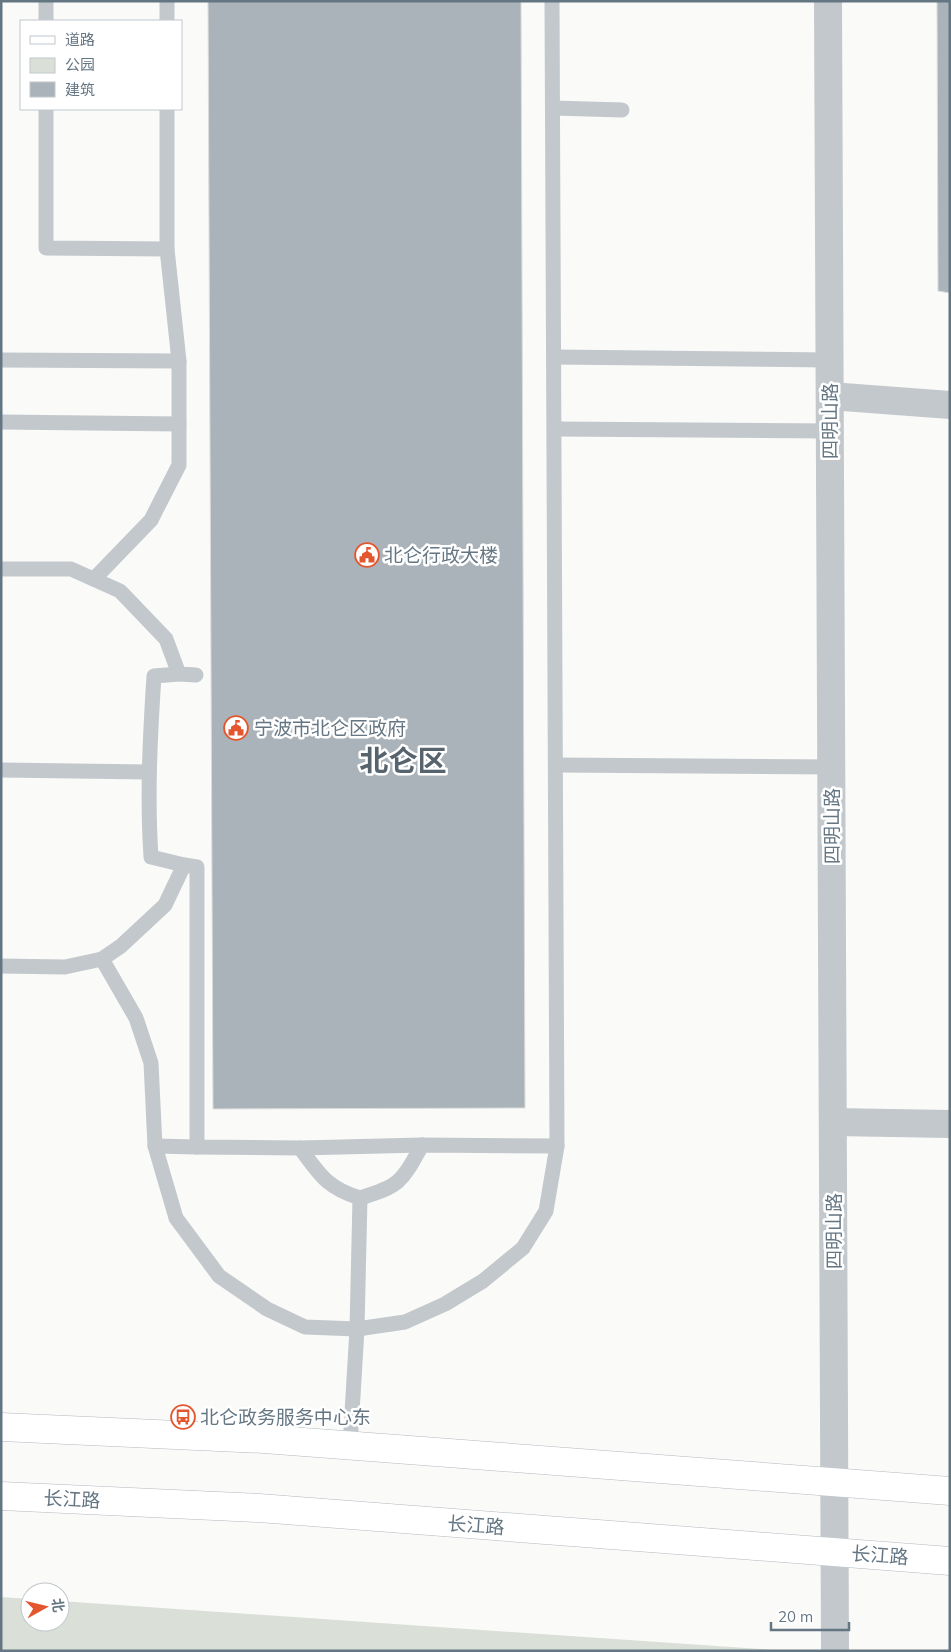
<svg xmlns="http://www.w3.org/2000/svg" width="951" height="1652" font-family="Mulish,'Noto Sans SC',sans-serif">
<rect width="100%" height="100%" fill="#fafaf8"/>
<!-- green -->
<path fill="#dadfd7" d="M1 1597 30 1599V1622H60V1601L788 1651H1Z"/>
<!-- building -->
<g fill="#aab3b9" stroke="#dcdcda">
<path d="M208 1H521L525 1108 213 1109Z"/>
<path d="M937 1H950V293L938 291Z"/>
</g>
<g fill="none" stroke-linecap="round" stroke-linejoin="round">
<!-- secondary casing -->
<g stroke="#b3babf" stroke-width="29">
<g id="secondary">
<path d="M1 1427 264 1439 950 1491"/>
<path d="M1 1496 259 1508 950 1561"/>
</g>
</g>
<!-- service -->
<g stroke="#c3c8cc" stroke-width="15">
<path d="M167 1V21"/>
<path d="M46 21V1"/>
<path d="M553 108 622 110"/>
<path d="M46 109V248L167 249"/>
<path d="M554 357 830 360"/>
<path d="M1 360 179 361"/>
<path d="M1 422 179 424"/>
<path d="M555 429 830 431"/>
<path d="M1 569H71L120 591 166 639 179 674 196 675"/>
<path d="M94 579 151 520 179 465V361L167 249V109"/>
<path d="M556 765 832 767"/>
<path d="M1 770 149 772"/>
<path d="M184 865 197 867V1147L300 1148C320 1175 327 1188 360 1198L357 1329 350 1446"/>
<path d="M102 959 136 1018 151 1063 155 1146 176 1218 219 1276 267 1309 305 1327 357 1329 405 1322 445 1304 483 1281 523 1248 546 1211 557 1146 552 1"/>
<path d="M1 966 65 967 102 959 121 946 165 905 184 865 151 857C147 797 150 737 154 676L179 674"/>
<path d="M155 1146 197 1147"/>
<path d="M300 1148 422 1145"/>
<path d="M360 1198C401 1186 402 1181 422 1145L557 1146"/>
</g>
<!-- minor -->
<g stroke="#c3c8cc" stroke-width="28">
<path d="M830 396 950 405"/>
<path d="M833 1122 950 1124"/>
</g>
<!-- tertiary -->
<path stroke="#c3c8cc" stroke-width="28" d="M828 1 835 1651"/>
<!-- secondary -->
<use href="#secondary" stroke="#fff" stroke-width="28"/>
</g>
<!-- icons -->
<defs>
<g id="civic-ring" transform="scale(1.25)"><circle r="9.5" fill="#fff" stroke="#e4572e" stroke-width="1.5"/><path d="M-.6-6.5H3V-4.5H.6V-3L4-1V1h2V6H-6V1h2V-1L-.6-3ZM-1.2 2.5V6h2.4V2.5Z" fill="#e4572e"/></g>
<g id="bus-ring" transform="scale(1.25)"><circle r="9.5" fill="#fff" stroke="#e4572e" stroke-width="1.5"/><path d="M-5-6H5V4H4V6H2V4H-2V6H-4V4H-5ZM-3.5-4V0h7V-4ZM-3.5 1.2v1.5H-2V1.2ZM2 1.2v1.5H3.5V1.2Z" fill="#e4572e"/></g>
</defs>
<g fill-rule="evenodd">
<use href="#civic-ring" x="367" y="555"/>
<use href="#civic-ring" x="236" y="728"/>
<use href="#bus-ring" x="183" y="1417"/>
</g>
<g text-anchor="middle" dominant-baseline="central" stroke-width="5" stroke-linejoin="round" paint-order="stroke">
<!-- street labels -->
<g font-size="19" fill="#657683" stroke="#fff">
<text transform="translate(830 421) rotate(-90)">四明山路</text>
<text transform="translate(832 826) rotate(-90)">四明山路</text>
<text transform="translate(834 1231) rotate(-90)">四明山路</text>
<text transform="translate(72 1499) rotate(3)">长江路</text>
<text transform="translate(476 1525) rotate(4)">长江路</text>
<text transform="translate(880 1555) rotate(4)">长江路</text>
</g>
<!-- poi labels -->
<g font-size="19" fill="#657683" stroke="#fff" text-anchor="start">
<text x="384" y="555">北仑行政大楼</text>
<text x="254" y="728">宁波市北仑区政府</text>
<text x="200" y="1417">北仑政务服务中心东</text>
</g>
<!-- town labels -->
<g font-size="29" font-weight="bold" fill="#57646e" stroke="#fff">
<text x="403" y="760">北仑区</text>
</g>
</g>
<!-- border -->
<rect width="951" height="1652" fill="none" stroke="#657683" stroke-width="5"/>
<!-- legend -->
<rect x="20" y="20" width="162" height="90" fill="#ffffff" stroke="#c1c8cd"/>
<rect x="30" y="36" width="25" height="8" fill="#ffffff" stroke="#c1c8cd"/>
<text x="65" y="45" font-size="15" fill="#657683">道路</text>
<rect x="30" y="58" width="25" height="15" fill="#dadfd7" stroke="#c1c8cd"/>
<text x="65" y="70" font-size="15" fill="#657683">公园</text>
<rect x="30" y="82" width="25" height="15" fill="#aab3b9" stroke="#c1c8cd"/>
<text x="65" y="95" font-size="15" fill="#657683">建筑</text>
<!-- north arrow -->
<g transform="translate(45 1607) rotate(82)"><circle r="24" fill="#ffffff" stroke="#c1c8cd"/>
<path d="M0-4L9 19L0 12L-9 19Z" fill="#e4572e"/>
<text y="-8" font-size="14" font-weight="bold" text-anchor="middle" fill="#657683">北</text>
</g>
<!-- scale -->
<path d="M771 1622v8h78v-8" fill="none" stroke="#657683" stroke-width="2.5"/>
<text x="778" y="1622" font-size="15" fill="#657683" stroke="#ffffff" stroke-width="4" paint-order="stroke">20 m</text>
</svg>
